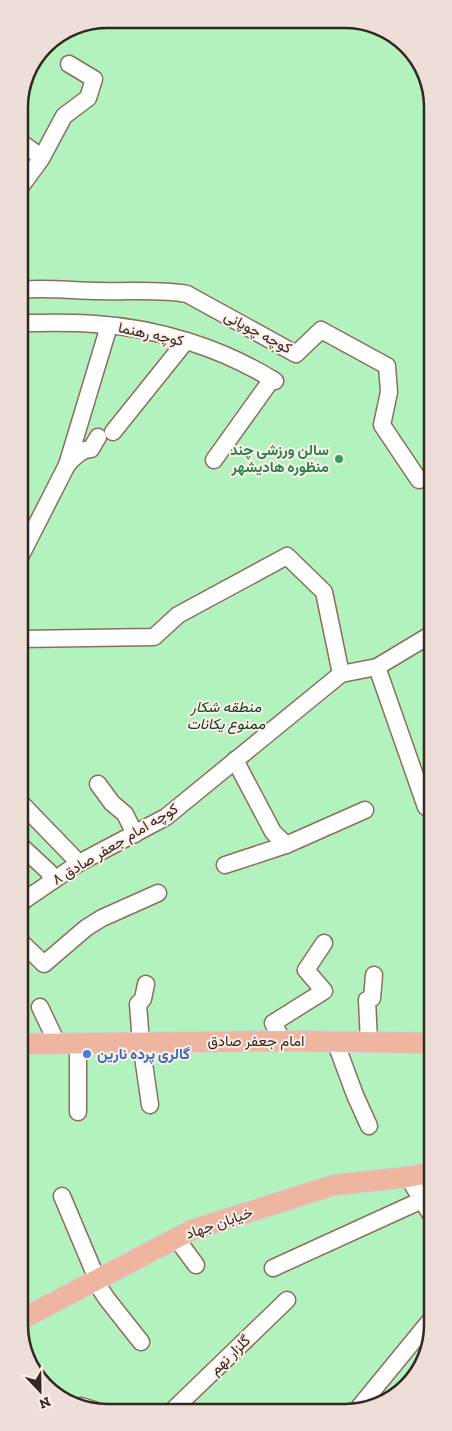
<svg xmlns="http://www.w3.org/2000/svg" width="452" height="1431" font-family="'Zilla Slab',Vazirmatn,serif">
<rect width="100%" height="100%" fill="#fdefe7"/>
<!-- green -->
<path fill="#b2f2bf" d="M363 21 408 45 432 90 433 1330 412 1382 362 1411 89 1410 44 1386 20 1341 19 101 45 44 73 25Z"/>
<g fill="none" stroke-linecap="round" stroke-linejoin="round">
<!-- minor casing -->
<g stroke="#8c6e5d" stroke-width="19">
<g id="minor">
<path d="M19 141 41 157"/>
<path d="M19 189 41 159 64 116 88 98 94 79 69 64"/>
<path d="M19 290C46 287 74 291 101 291 130 292 159 289 187 294L296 354 321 330 387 366 389 392 382 425 419 480"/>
<path d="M19 323C44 323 70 322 95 324 158 328 222 348 275 381"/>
<path d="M113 432 186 341"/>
<path d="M214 460 272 379"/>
<path d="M67 465 109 326"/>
<path d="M19 559 67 465C73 458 81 449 91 449L98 437"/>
<path d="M20 639 154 637 178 615 287 556 324 592 341 674"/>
<path d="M377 667 426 807"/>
<path d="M235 760 273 832 286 845"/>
<path d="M98 784 112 803 125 814 135 834"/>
<path d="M20 802 79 863"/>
<path d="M20 845 49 872 52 881"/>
<path d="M225 865 286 845 365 810"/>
<path d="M20 907 23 901 79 863 166 817 341 674 377 667 432 634"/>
<path d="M20 941 44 964 86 928 102 918 158 893"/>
<path d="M146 984 143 999 138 1004 141 1043 150 1105"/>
<path d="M40 1007 57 1043"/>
<path d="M283 1041 273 1023 324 991 306 970 324 943"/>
<path d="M335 1041 355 1095 369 1126"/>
<path d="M369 1042 367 1000 372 998 374 975"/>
<path d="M78 1043V1112"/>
<path d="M408 1177 433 1218"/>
<path d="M62 1196 94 1272 95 1281 107 1299 141 1342"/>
<path d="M176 1238 196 1265"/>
<path d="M273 1268 422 1200"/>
<path d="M81 1406 94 1410"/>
<path d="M172 1411 287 1300"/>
<path d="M356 1411 433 1317"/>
</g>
</g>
<!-- major casing -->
<g stroke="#d2cfce" stroke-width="22">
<g id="major">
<path d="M20 1044 283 1041 433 1043"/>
<path d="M20 1320 192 1230 334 1185 408 1177 433 1172"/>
</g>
</g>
<!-- minor -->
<use href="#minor" stroke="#fff" stroke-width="16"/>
<!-- major -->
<use href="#major" stroke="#eeb6a0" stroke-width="20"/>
</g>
<!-- markers -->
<circle fill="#2e9e5b" stroke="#fdefe7" stroke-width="2" cx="339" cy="459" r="5"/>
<circle fill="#3f7fe0" stroke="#fdefe7" stroke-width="2" cx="87" cy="1054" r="5"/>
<g text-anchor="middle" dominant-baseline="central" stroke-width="4" stroke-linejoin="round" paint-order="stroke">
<!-- street labels -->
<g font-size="15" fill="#342720" stroke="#fdefe7">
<text transform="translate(258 332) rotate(28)">کوچه چوپانی</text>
<text transform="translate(151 334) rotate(12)">کوچه رهنما</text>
<text transform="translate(115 844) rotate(-31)">کوچه امام جعفر صادق ۸</text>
<text x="256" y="1041">امام جعفر صادق</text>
<text transform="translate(219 1223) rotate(-19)">خیابان جهاد</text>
<text transform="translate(230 1355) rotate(-44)">گلزار نهم</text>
</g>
<!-- leisure labels -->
<g font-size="15" font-weight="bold" fill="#27864d" stroke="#fdefe7" text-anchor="end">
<text x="329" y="450">سالن ورزشی چند<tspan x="329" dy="17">منظوره هادیشهر</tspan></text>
</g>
<!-- park labels -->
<g font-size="15" font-style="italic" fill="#0a441f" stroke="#fdefe7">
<text x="226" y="707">منطقه شکار<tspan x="226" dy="17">ممنوع یکانات</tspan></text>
</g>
<!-- shop labels -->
<g font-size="15" font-weight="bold" fill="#366cbe" stroke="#fdefe7" text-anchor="start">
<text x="97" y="1054">گالری پرده نارین</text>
</g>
</g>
<!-- crop -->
<path d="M0 0H452V1431H0ZM107 28H345A79 79 0 0 1 424 107V1325A79 79 0 0 1 345 1404H107A79 79 0 0 1 28 1325V107A79 79 0 0 1 107 28Z" fill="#eddfd7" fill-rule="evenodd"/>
<path fill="none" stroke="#342720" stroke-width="2.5" d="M107 28H345A79 79 0 0 1 424 107V1325A79 79 0 0 1 345 1404H107A79 79 0 0 1 28 1325V107A79 79 0 0 1 107 28Z"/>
<!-- north arrow -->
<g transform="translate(40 1391) rotate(158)" stroke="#fdefe7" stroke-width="4" paint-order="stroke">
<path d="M0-4L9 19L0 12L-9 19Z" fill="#342720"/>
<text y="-8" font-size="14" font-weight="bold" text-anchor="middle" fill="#342720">N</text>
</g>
</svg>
